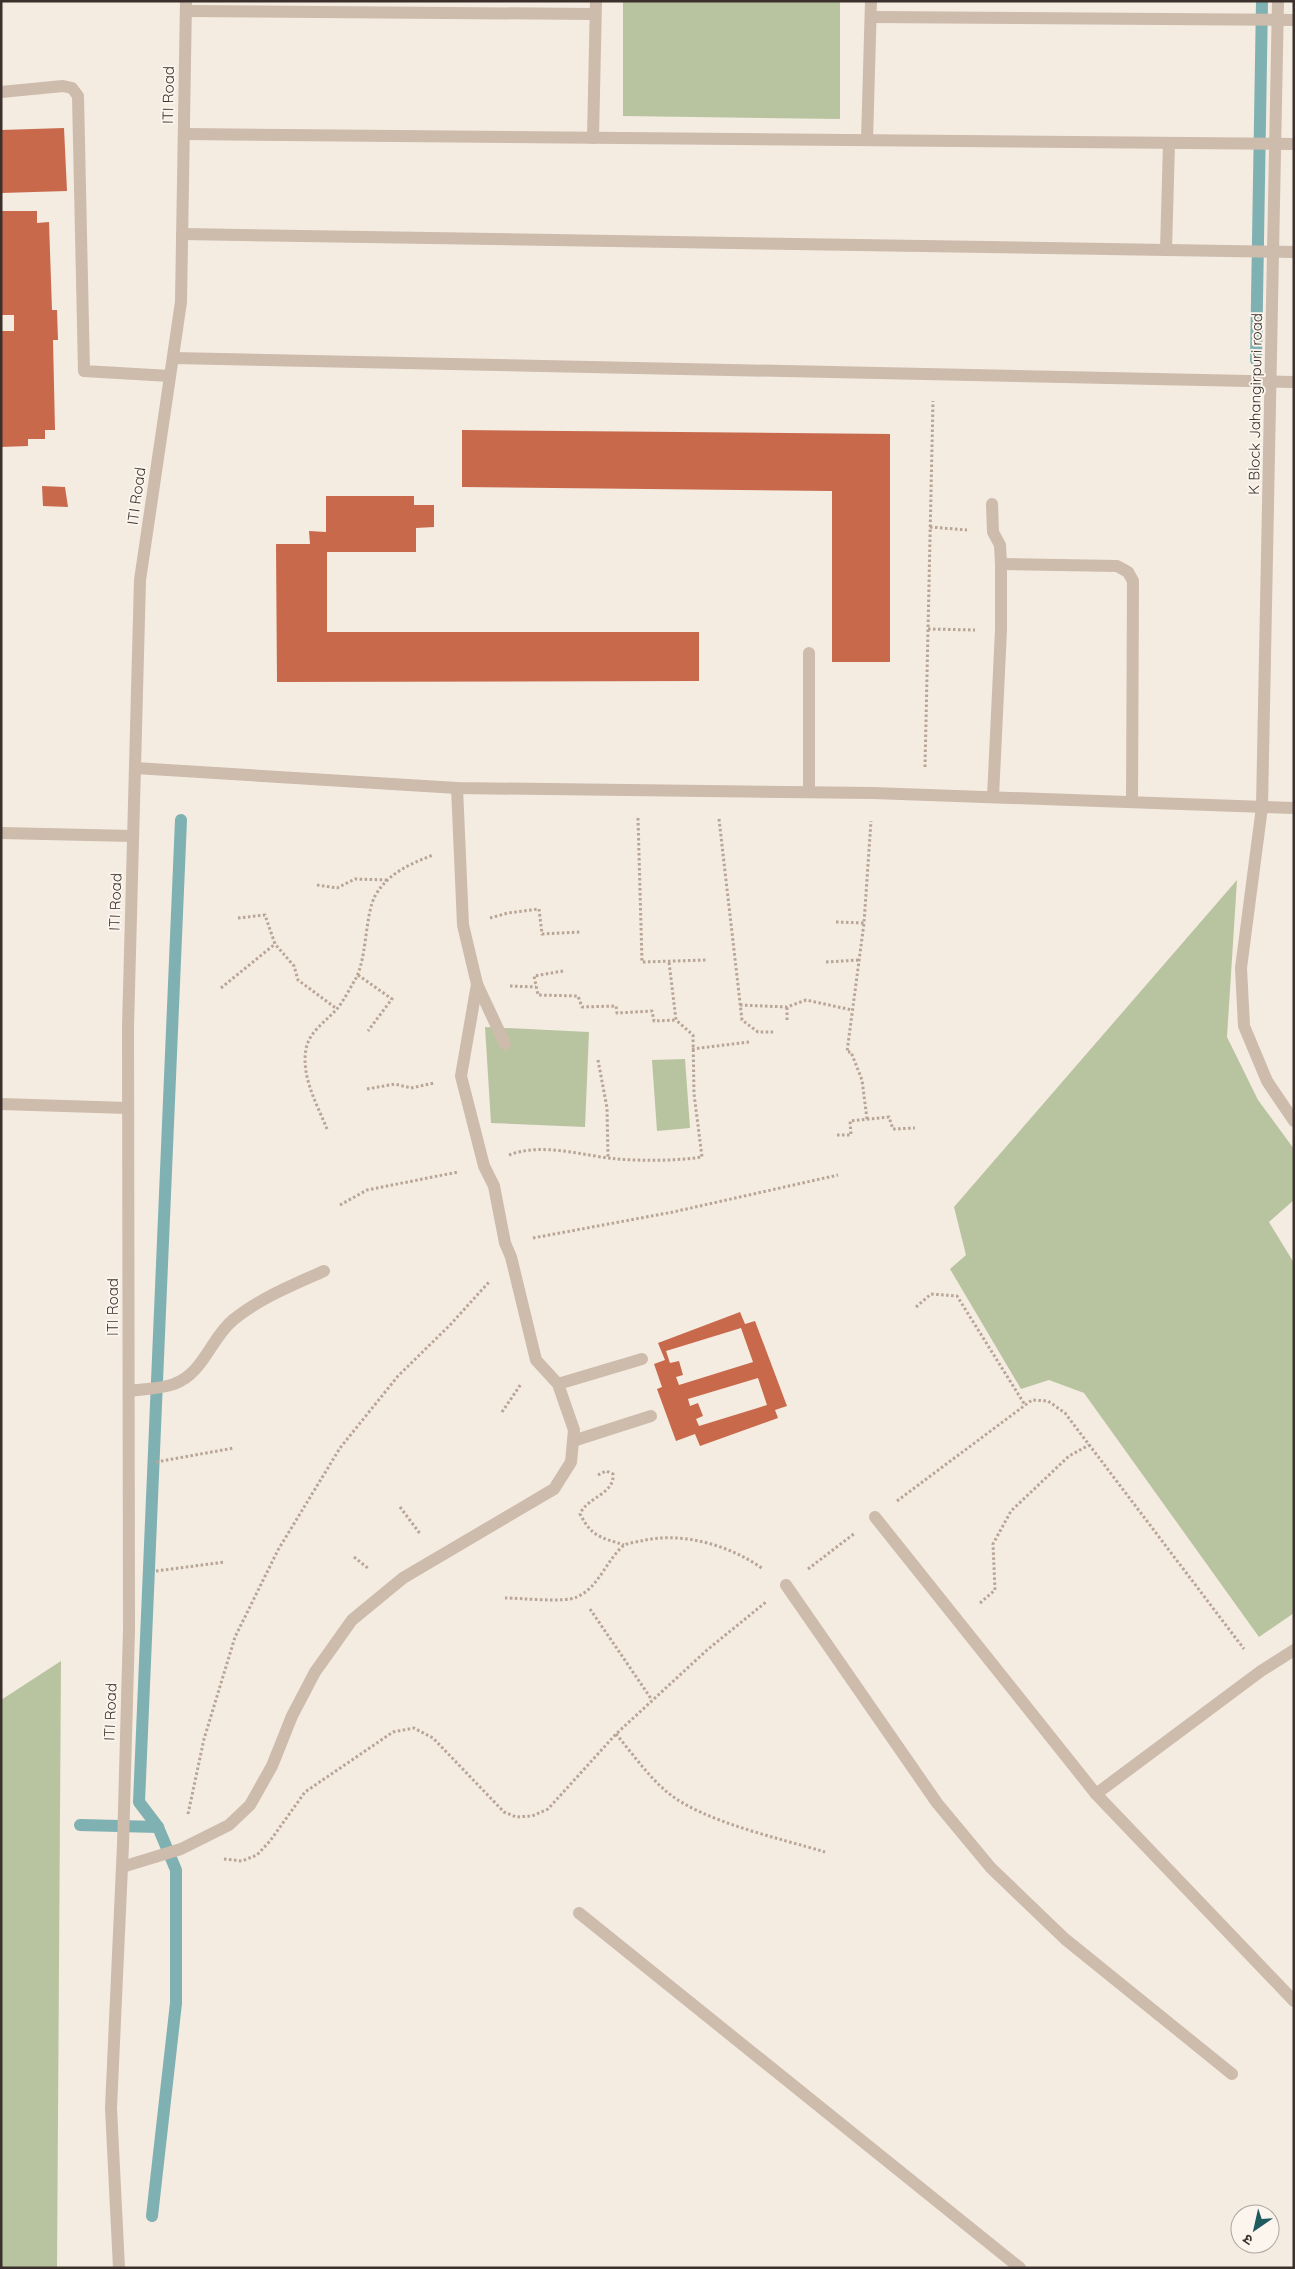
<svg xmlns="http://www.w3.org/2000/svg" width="1295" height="2269" font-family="Quicksand,'Noto Sans Devanagari',sans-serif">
<rect width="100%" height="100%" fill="#f4ebe1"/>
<!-- green -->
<g fill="#b8c4a0">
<path d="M623 1H840V119L623 116Z"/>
<path d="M1237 880 1227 1037 1258 1100 1294 1149V1200L1269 1222 1294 1263V1613L1259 1637 1084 1393 1049 1380 1021 1389 950 1269 966 1255 954 1207Z"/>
<path d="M485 1027 589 1032 585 1127 491 1123Z"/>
<path d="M685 1059 690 1128 657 1131 652 1060Z"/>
<path d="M61 1661 57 2268H1V1700Z"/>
</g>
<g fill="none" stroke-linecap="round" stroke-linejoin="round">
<!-- stream -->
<g stroke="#7fb0b2" stroke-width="12">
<path d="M1256 360 1262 1"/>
<path d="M80 1825 158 1827"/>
<path d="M152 2216 176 2003V1870L158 1827 139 1802 181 820"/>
</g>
</g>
<!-- building -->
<g fill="#c8694b" fill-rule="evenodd">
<path d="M64 128 67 191 1 193V130Z"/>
<path d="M1 211H37V223L49 222 52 310H57L58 340H53L55 430H45V439H28V446L1 447V331H14V315H1Z"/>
<path d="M462 430 890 434V662H832V491L462 487Z"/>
<path d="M42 486 65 487 68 507 43 506Z"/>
<path d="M326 496H414V505H434V527L416 528V552H327V632H699V681L277 682 276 544H310L309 531 326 532Z"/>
<path d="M740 1312 745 1324 755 1321 787 1406 775 1410 778 1418 700 1446 695 1434 676 1441 657 1389 662 1387 654 1364 665 1360 658 1343ZM741 1328 753 1362 679 1385 676 1377 683 1375 679 1361 670 1363 666 1351ZM758 1378 767 1405 699 1426 696 1419 703 1416 698 1403 690 1406 688 1399Z"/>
</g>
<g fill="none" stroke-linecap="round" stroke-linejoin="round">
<!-- path -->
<g stroke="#b9a596" stroke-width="3" stroke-dasharray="2.5 2.5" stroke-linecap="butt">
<path d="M930 527 967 530"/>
<path d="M928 629 975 630"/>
<path d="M925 767 933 401"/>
<path d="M638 818 642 962 707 960"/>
<path d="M719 819 742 1020 758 1032H773"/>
<path d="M317 885 337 888 355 879 387 880"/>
<path d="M238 918 265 915 275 944 294 966 298 980 337 1009"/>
<path d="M490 918 508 913 539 909 542 934 581 932"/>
<path d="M836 922 864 923"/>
<path d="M826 962 859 960"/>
<path d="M563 971 534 976 538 995 578 996 582 1007 616 1006 617 1013 652 1011 654 1021 676 1020"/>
<path d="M358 975 392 999 368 1031"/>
<path d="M510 986 536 987"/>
<path d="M221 988 275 944"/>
<path d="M740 1005 787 1007 806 1000 852 1010"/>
<path d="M787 1020V1007"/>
<path d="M692 1049 749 1042"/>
<path d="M598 1060 607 1108 608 1157"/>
<path d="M367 1089 395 1084 411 1088 434 1083"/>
<path d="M867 1119 862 1080 851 1052H847L864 923 871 821"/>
<path d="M327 1129C317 1104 301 1077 306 1049 309 1032 325 1022 336 1010 344 1001 350 988 356 978 367 957 365 915 375 896 388 873 410 864 433 855"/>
<path d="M837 1135H851L850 1121 889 1117 893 1129 915 1128"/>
<path d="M509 1155C542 1142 584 1156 617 1159 645 1161 674 1161 702 1157L694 1094 693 1035 676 1020 669 962"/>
<path d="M340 1205 367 1190 458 1172"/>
<path d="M533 1238 673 1212 838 1175"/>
<path d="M916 1307 931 1294 957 1296 1025 1405"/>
<path d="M502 1412 521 1384"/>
<path d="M156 1462 234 1448"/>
<path d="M598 1475 606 1471 613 1474C615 1494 587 1497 580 1514 592 1537 600 1537 624 1545"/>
<path d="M897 1501 1032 1400 1048 1401 1065 1413 1244 1649"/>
<path d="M400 1507 421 1535"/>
<path d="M354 1557 369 1569"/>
<path d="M808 1569 855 1533"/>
<path d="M156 1571 225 1562"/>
<path d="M505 1598C521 1598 565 1603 577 1597 599 1587 606 1561 623 1546 627 1543 636 1542 641 1541 681 1531 730 1545 763 1569"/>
<path d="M980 1603 995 1590 993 1544 1011 1511 1069 1456 1089 1445"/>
<path d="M590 1609 652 1700"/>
<path d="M616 1734C632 1753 648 1776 667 1792 703 1822 779 1838 825 1852"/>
<path d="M188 1814 204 1739 235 1637 278 1550 340 1448 398 1376 450 1325 489 1282"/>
<path d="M224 1859 242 1861 257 1855 270 1841 305 1792 393 1732 414 1728 433 1738 504 1812 516 1817 532 1816 548 1809 616 1734 707 1650 766 1602"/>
</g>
<!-- minor -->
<g stroke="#cdbbac" stroke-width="12">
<path d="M1278 1 1262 807 1241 968 1244 1026 1267 1081 1294 1121"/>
<path d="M186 11 595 14"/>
<path d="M871 17 1294 20"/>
<path d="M1 92 63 86 72 88 78 96 84 371 170 376"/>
<path d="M184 134 1294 144"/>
<path d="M593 138 596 1"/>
<path d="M867 140 871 1"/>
<path d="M182 234 1294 252"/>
<path d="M1166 250 1169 143"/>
<path d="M173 358 1294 382"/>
<path d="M992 504 993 532 1000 545 1001 564V630L993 797"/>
<path d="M1001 564 1117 566 1128 572 1133 581 1132 802"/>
<path d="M809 653V792"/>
<path d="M135 768 457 788 873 793 1294 808"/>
<path d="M1 833 133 836"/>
<path d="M477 984 505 1044"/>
<path d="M1 1104 128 1108"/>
<path d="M558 1384 642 1359"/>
<path d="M129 1391C143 1389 161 1389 174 1384 203 1374 211 1338 233 1320 260 1298 293 1285 324 1271"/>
<path d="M573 1441 651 1416"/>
<path d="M875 1517 1096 1794 1294 2001"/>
<path d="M786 1585 937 1803 991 1868 1065 1939 1232 2074"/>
<path d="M1096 1794 1261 1671 1294 1650"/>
<path d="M122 1867 181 1849 229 1825 250 1805 272 1766 292 1716 315 1672 352 1620 403 1578 554 1489 571 1462 574 1430 558 1384 536 1360 511 1257 505 1243 494 1186 484 1166 461 1076 477 984 463 925 457 788"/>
<path d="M579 1913 1020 2268"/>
<path d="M119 2268 111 2108 123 1845 129 1629 128 1027 140 580 181 302 186 1"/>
</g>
</g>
<g text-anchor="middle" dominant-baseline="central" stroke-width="4" stroke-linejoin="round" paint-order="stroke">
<!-- street labels -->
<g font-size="15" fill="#3b302b" stroke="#fbf5ee">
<text transform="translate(168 95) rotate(-89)">ITI Road</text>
<text transform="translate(1255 404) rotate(-89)">K Block Jahangirpuri road</text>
<text transform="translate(136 496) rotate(-82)">ITI Road</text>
<text transform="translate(115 902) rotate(-88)">ITI Road</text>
<text transform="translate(112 1307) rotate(-90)">ITI Road</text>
<text transform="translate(110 1712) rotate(-88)">ITI Road</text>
</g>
</g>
<!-- border -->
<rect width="1295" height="2269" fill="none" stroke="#3b302b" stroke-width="5"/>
<!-- north arrow -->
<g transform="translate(1255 2229) rotate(214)"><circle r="24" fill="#fbf5ee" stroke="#aea6a0"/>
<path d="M0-4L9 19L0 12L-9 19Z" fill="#1f5a5e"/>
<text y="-8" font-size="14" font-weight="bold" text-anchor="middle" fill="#3b302b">उ</text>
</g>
</svg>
